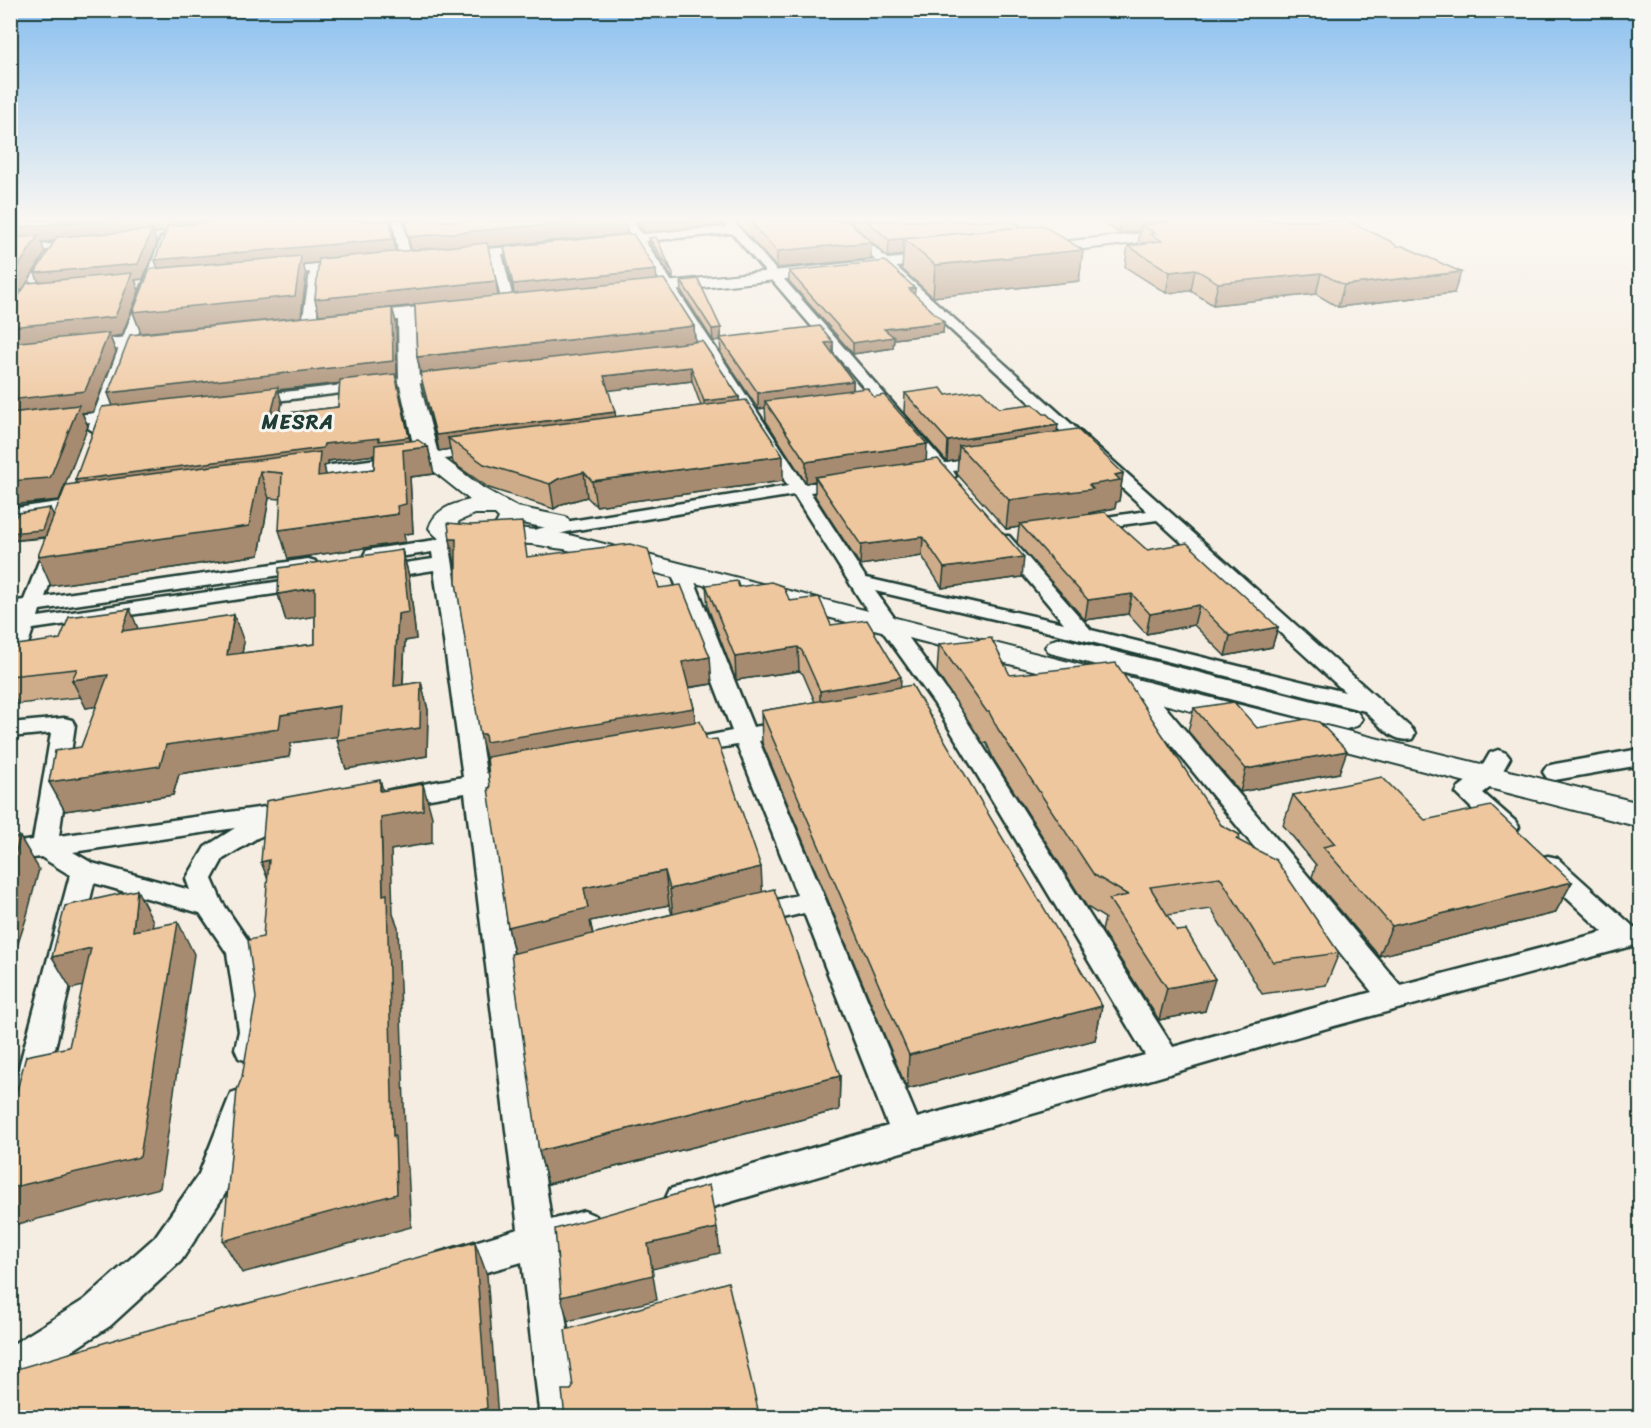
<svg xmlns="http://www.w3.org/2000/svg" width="1651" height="1428" font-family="Sriracha,sans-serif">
<rect width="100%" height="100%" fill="#f5ede1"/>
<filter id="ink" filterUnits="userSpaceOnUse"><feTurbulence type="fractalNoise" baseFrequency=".0167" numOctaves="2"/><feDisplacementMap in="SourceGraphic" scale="12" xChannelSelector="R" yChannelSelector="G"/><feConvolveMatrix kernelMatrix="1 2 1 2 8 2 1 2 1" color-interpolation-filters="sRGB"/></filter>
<g filter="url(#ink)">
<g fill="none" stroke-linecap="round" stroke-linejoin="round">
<!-- street casing -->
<g stroke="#1f3d34" stroke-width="5">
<g id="street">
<path d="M393 221H403L411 259 409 261H401L399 259Z"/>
<path d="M622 221H633L641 234 727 227 722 221H733L945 463 987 456 995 461 987 466 953 471 956 476 948 481 942 480 937 474 916 477 910 476 908 472 910 468 930 465 732 233 645 241 804 483H818L821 487 818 491 810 492 866 578 1064 623 994 540 997 536H1009L1091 630 1345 692 1157 520 1085 530 1079 529 1076 525 1079 521 1147 511 833 221H845L1412 729 1415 734 1412 739C1393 744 1378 723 1365 711L1083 640 875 591 955 702 1173 1047 1372 992 1130 694 1127 689 1130 684 1138 682 1146 684 1400 985 1603 932 1539 872 1535 865 1539 858 1548 856 1557 858 1636 929 1640 937 1636 945 1334 1026 682 1216 670 1211 665 1200 670 1189 888 1126 804 913 751 926 741 923 737 916 741 909 797 895 737 745 688 753 680 751 676 746 680 741 732 731 671 572 674 568H688L691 572 753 727 791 721 799 723 802 728 799 733 759 741 917 1118 1145 1055 934 703 861 601 794 495 571 531 531 541 525 540 522 536 525 532 571 521 788 486 635 241 624 242 618 239 631 235Z"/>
<path d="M167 235 173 238 110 411 129 408 137 413 134 416 107 420 102 431 96 433 88 428 90 422 10 433V423L94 413 161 238Z"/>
<path d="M81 242 85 243V247L10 253V247Z"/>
<path d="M535 245 539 246V250L502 254 514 303 508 307 502 303 491 255 460 257 454 254 460 251Z"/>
<path d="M349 261 355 265 353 267 322 271 316 324 309 328 302 324 310 272 275 276 269 272 275 268Z"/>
<path d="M48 289 52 290 54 293 52 296 10 301V293Z"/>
<path d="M451 372 458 376 456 379 251 404 244 400 251 396Z"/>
<path d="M482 445 488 447 490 450 488 453 294 480 286 475 294 470Z"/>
<path d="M86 498 92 499 95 503 92 507 10 519V509Z"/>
<path d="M452 532 458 533 461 537 450 547 486 773 519 767 527 769 531 775 527 781 489 788 551 1220 584 1211 596 1216 601 1228 596 1240 556 1253 580 1418H540L522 1262 451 1282 438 1277 433 1265 438 1253 518 1229 465 793 395 805 386 803 383 797 386 791 395 789 463 777 434 570 377 579 370 577 367 573 370 569 377 567 433 559 432 552 373 561 366 559 364 555 366 551 373 549 435 540Z"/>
<path d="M55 537 62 539 64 543 45 597 308 559 315 561 317 565 315 569 308 571 40 610 38 617 309 577 316 579 319 583 316 587 309 589 33 629 21 665 18 670 10 671V621L17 620 19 613 10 614V602L24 600 46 543 48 539Z"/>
<path d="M64 718 72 720 75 725 59 836 294 803 303 805 306 811 303 817 283 821 280 828 257 838 223 859 212 879 222 902 255 951 269 1031 261 1058 250 1062 239 1058 235 1049 239 1031 227 953 200 913 94 883 47 1082 42 1092 31 1095 20 1092 15 1082 70 875 41 857 10 861V843L33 840 51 733 10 737V723ZM235 828 205 847 186 879 190 890 92 863 73 852Z"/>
<path d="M1640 749V765L1555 780 1547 778 1543 772 1547 766 1555 764Z"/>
<path d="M1498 750 1506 753 1510 758 1496 783 1483 793 1515 821 1519 827 1515 833 1506 836 1497 833 1456 793 1459 787 1479 772 1490 753Z"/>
<path d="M242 1089 253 1093 258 1103 225 1194 181 1261 110 1326 24 1382 10 1387V1346L84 1300 155 1237 199 1174 231 1093Z"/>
</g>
</g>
<!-- secondary casing -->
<g stroke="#1f3d34" stroke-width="4">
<g id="secondary">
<path d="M1182 229 1187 231 1190 234 1187 237 1032 255 1024 250 1032 245Z"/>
<path d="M947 253 955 258 953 261 626 296 620 295 617 291 620 287 626 286Z"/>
<path d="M457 303 463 304 466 308 463 312 416 318 419 381 438 454 483 488 517 507 566 517 570 522 566 527 557 530 522 523 519 528 565 534 1183 691 1640 803V827L564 549C553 548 542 545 531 544 498 541 452 561 429 528 435 509 452 504 470 500L416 457 399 381 398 320 351 324 345 323 342 319 345 315 351 314ZM475 514H495L499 518C493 534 468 536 455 527L459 521Z"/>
<path d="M168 333 175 335 177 339 175 343 10 361V349Z"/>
<path d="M1060 638 1357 712 1362 719 1357 726 1346 729 1050 653 1045 647 1050 641Z"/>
</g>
</g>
<!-- street -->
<use href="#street" fill="#f6f6f2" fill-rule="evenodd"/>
<!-- secondary -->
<use href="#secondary" fill="#f6f6f2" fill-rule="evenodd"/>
</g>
<!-- wall -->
<g fill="#ceab89" stroke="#1f3d34" stroke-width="1.5" fill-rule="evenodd">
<path d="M10 221H391L396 252 627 234 488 247 498 296 514 294 504 247 656 280 694 326 695 341 739 397V401L783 481 596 506 587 497 562 504 554 509 489 488 453 463 450 449 439 451 420 373 421 372 417 357 415 305 319 315 315 299 319 263 303 264 306 275 141 333 133 312 158 268 155 260 166 232 153 233 157 244 143 279 135 280 139 291 122 335 110 337 116 352 93 412 82 413 88 426 59 500 10 505V293L15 303 39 282 55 241 41 242 45 253 23 290 10 291ZM692 381 701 406 615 417 608 390Z"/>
<path d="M636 221H722L723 225 643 233Z"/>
<path d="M735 221H848L871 259 777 268Z"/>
<path d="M849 221H1013L1022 227 1083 250 1079 281 933 297 902 269 903 255 888 257Z"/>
<path d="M1100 221H1348L1454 293 1338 307 1316 294 1213 305 1191 291 1166 293 1125 267 1128 246 1138 245 1140 231 1119 233Z"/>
<path d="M649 238 673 273V279L650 243Z"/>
<path d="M789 271 915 288 914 295 943 333 894 339 893 348 853 354 789 281Z"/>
<path d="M681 281 721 328V338L833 342V354L853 381V390L926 461 1022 577 942 588 922 556 860 565 815 496V481L806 483 766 421 765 408 758 409 721 353 720 340 713 341 682 292Z"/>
<path d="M392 308 396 322 397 377H396L410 441 428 447 434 474 410 477 413 533 404 534 405 542 288 559 281 499 269 498 259 555 51 586 45 538 10 541V524L54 516 77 484 113 406ZM340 383 338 407 280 414 282 403 278 390ZM374 455V469L326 475 324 466 328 465V461Z"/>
<path d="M905 393 946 395 999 408 1057 432 1123 473 1119 501 1116 502 1115 508 1089 513V514L1147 550 1278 627 1272 647 1225 656 1194 625 1146 634 1128 614 1085 620 1017 543 1019 527 1006 529 957 474 958 460 947 462 904 412Z"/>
<path d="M450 539 659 588 712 684 689 688 694 708 695 722 762 892 840 1076 839 1110 548 1184 539 1151 514 953 508 927 487 762 456 564H455ZM669 905 672 914 593 934 590 921Z"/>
<path d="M402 550 409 576 416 639 405 641 403 685 421 682 428 710 427 756 346 769 337 740V736L291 743 289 757 179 774 173 795 65 811 49 782 81 747 97 706 86 708 81 697 18 704 10 691V660L138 629 244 642 242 653 315 644V616L286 621 278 594Z"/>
<path d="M706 585 739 587 790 601 831 625 900 687 1102 1006 1095 1040 907 1089 762 743 761 711 815 702 803 674 799 671 736 680 708 608Z"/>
<path d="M939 644 1010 675 1221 825 1240 835 1238 841 1339 953 1326 985 1262 994 1211 909 1167 915 1205 1011 1159 1020 1102 931 1105 918 1087 907 994 760 986 742 983 743 937 673Z"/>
<path d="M1194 708 1257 728 1339 773 1240 792 1188 731Z"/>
<path d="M1293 795 1425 820 1572 882 1555 913 1379 956 1312 877 1316 865 1283 825Z"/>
</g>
<!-- shaded-wall -->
<g fill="#a78b6f" stroke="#1f3d34" stroke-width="1.5">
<path d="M89 221H286L153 233 157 244 143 279 135 280 139 291 122 335 110 337 116 352 93 412 82 413 88 426 59 500 10 505V327L41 288 35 273 151 233 41 242 45 253 23 290 10 291V228Z"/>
<path d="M391 221 396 256 303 264 306 275 301 317 141 333 133 312 161 277 155 260Z"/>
<path d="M587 221H626L627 234 412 254 408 237Z"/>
<path d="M642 221H722L723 225 643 233Z"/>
<path d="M1121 221H1235L1141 225 1140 231 1119 233Z"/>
<path d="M1022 227 904 239 903 255 888 257 889 240Z"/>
<path d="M871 242V259L777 268V251Z"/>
<path d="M1083 250 1079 281 933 297 935 265Z"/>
<path d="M1195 269 1191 291 1166 293 1170 272Z"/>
<path d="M656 270 657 281 514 295 513 284Z"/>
<path d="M1461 272 1454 293 1338 307 1344 285Z"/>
<path d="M1321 273 1316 294 1213 305 1218 283Z"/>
<path d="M496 281 498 297 319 315 315 299Z"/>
<path d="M915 288 914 299 909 289Z"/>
<path d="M10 293 15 303 10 309Z"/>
<path d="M392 308 396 322 397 377H396L412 449 428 447 434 474 410 477 413 533 404 534 405 542 288 559 279 530 398 514 382 454 328 461V465L324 466 327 480 318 476 260 471 269 498 259 555 51 586 38 556 82 497 75 480 324 444 396 377 278 390 282 403 276 432 114 409 108 393Z"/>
<path d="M944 322 943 333 894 339 893 348 853 354V343L884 329Z"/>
<path d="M694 326 695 342 421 374 417 357Z"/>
<path d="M721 328V340L713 341 712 329Z"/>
<path d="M833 342V356L825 343Z"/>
<path d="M691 367 692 381 605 391 604 376Z"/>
<path d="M853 381V396L765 401V408L758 409V393Z"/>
<path d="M739 397V411L705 416 704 401Z"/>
<path d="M615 412 617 427 448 438 450 449 439 451 436 435Z"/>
<path d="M1058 425 1055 445 959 446 958 460 947 462 948 441Z"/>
<path d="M927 444 926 464 815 477V481L806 483V462Z"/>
<path d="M783 456V481L596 506 592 481Z"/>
<path d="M584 472 587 497 562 504 554 509 550 484 558 479Z"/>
<path d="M1123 473 1119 501 1116 502 1115 508 1089 513 1088 517 1020 524 1019 527 1006 529 1009 500 1089 485 1115 475Z"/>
<path d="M50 508 54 516 45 537 10 541V533Z"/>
<path d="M923 537 922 556 860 565 861 545Z"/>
<path d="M450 539H456L461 563 455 564Z"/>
<path d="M402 550 409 576 416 639 405 641 401 714 394 686Z"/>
<path d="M1024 557 1022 577 942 588 944 568Z"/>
<path d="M315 588 323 615 286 621 278 594Z"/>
<path d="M1132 594 1128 614 1085 620 1088 600Z"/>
<path d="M1199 605 1194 625 1146 634 1150 614Z"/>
<path d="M130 609 141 636 122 631Z"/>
<path d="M234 615 244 642 237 683 227 655Z"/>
<path d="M1278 627 1272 647 1225 656 1230 636Z"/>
<path d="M798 647 799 671 736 680 735 657Z"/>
<path d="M710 657 712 684 684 688 682 662Z"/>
<path d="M108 675 121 703 86 708 72 680Z"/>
<path d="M901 677 900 701 820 714V691Z"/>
<path d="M421 682 428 710 427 756 346 769 337 740Z"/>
<path d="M340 706 349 735 291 743 289 757 179 774 173 795 65 811 49 782 166 745 281 715Z"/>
<path d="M694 708 696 735 487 762 480 734Z"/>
<path d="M1347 751 1339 773 1240 792 1246 769Z"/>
<path d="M380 780 390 813 423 784 432 817V843L391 850 393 914 398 927 406 1162 408 1168 411 1227 242 1273 223 1241 393 1136 383 895Z"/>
<path d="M20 837 39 869 26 919 10 968V870Z"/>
<path d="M269 860 274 895 261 862Z"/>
<path d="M761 867 763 901 674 923 670 889Z"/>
<path d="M665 871 669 905 590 921 594 942 516 961 508 927 584 888Z"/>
<path d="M1572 882 1555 913 1379 956 1392 926Z"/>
<path d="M137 890 153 921 150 963 133 931Z"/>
<path d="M178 922 194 954 160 1188 10 1226V1188Z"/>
<path d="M91 948 109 980 71 989 52 957Z"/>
<path d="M1215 979 1205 1011 1159 1020 1167 988Z"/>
<path d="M1102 1006 1095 1040 907 1089 909 1055Z"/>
<path d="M840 1076 839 1110 548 1184 539 1151Z"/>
<path d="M717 1228 720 1253 652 1269 657 1300 568 1321 561 1297 648 1244Z"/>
<path d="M475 1242 487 1275 498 1418H456Z"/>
</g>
<!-- building -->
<g fill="#efc79f" stroke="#1f3d34" stroke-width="1.5">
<path d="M10 221H89L10 228Z"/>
<path d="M223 221H390L393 239 155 260 168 226Z"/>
<path d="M405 221H587L408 237Z"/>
<path d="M749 221H848L871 242 777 251Z"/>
<path d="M867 221H1013L1022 227 889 240Z"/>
<path d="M1176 221H1348L1390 241 1397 246H1403L1461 272 1344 285 1321 273 1218 283 1195 269 1170 272 1128 246 1145 244 1143 243 1162 241 1150 234 1155 233 1141 225Z"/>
<path d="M1042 225 1083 250 935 265 904 239Z"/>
<path d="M152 230 138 264 35 273 57 237Z"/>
<path d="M633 234 656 270 513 284 504 247Z"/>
<path d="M38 236 15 272 10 273V238Z"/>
<path d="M656 237 673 273 649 238Z"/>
<path d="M487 243 496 281 315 299 319 259Z"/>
<path d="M301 256 295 296 133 312 150 269Z"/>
<path d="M885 261 915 288 909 289 944 322 884 329 894 337 853 343 789 271Z"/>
<path d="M132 273 115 317 10 327V309L27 283Z"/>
<path d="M664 279 694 326 417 357 415 304Z"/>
<path d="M698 279 721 328 712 329 681 281Z"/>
<path d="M392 308 393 361 108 393 130 335Z"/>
<path d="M820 326 833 342 825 343 853 381 758 393 720 338Z"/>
<path d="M109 333 85 391 10 400V343Z"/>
<path d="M702 341 739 397 704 401 691 367 604 376 615 412 436 435 420 373Z"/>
<path d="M395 374 409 437 379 441V438L324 444 323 448 75 480 102 407 278 387 271 415 338 407 340 380Z"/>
<path d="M867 388 874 397 884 395 927 444 806 462 765 401Z"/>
<path d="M941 388 946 395 981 390 999 408 1033 404 1044 414H1047L1058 425 948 441 905 393Z"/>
<path d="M746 400 783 456 592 481 584 472 558 479 550 484 484 464 448 438Z"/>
<path d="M79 405 50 478 10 481V413Z"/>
<path d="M1077 429 1123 473 1115 475 1120 480 1089 485 1093 489 1009 500 959 446Z"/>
<path d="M418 440 428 447 403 450 406 504 397 506 398 514 279 530 282 473 260 471 249 526 38 556 66 485 320 452 318 476 374 469 375 445Z"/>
<path d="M938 459 1024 557 944 568 923 537 861 545 815 477Z"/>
<path d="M50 508 42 530 10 533V524L18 513Z"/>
<path d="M1105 512 1147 550 1187 543 1278 627 1230 636 1199 605 1150 614 1132 594 1088 600 1020 524Z"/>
<path d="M522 522 527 557 630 544 648 549 659 588 681 585 710 657 682 662 694 708 486 742 485 734H480L456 582V539H450L448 523 471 525Z"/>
<path d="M402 550 409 612 398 614 394 686 421 682 420 728 337 740 340 706 281 715 279 729 166 745 160 766 49 782 55 751 81 747 108 675 72 680 77 669 10 676V660L17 645 60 639 69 617 130 609 122 631 234 615 227 655 315 644V588L278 594 279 568Z"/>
<path d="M737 581 739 587 771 582 783 586 790 601 819 597 831 625 867 620 901 677 820 691 802 651 798 647 735 657 706 585Z"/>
<path d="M991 638 1010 675 1116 663 1221 825 1240 835 1236 839 1276 860 1339 953 1273 962 1220 877 1150 887 1177 931 1186 930 1215 979 1167 988 1109 899 1128 895 1094 875 998 729 989 712H987L939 644Z"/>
<path d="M912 685 1102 1006 909 1055 761 711Z"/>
<path d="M1234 702 1257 728 1306 719 1319 722 1347 751 1246 769 1194 708Z"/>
<path d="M700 721 707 740 717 739 761 867 670 889 665 871 584 888 588 908 508 927 488 788H490L487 757Z"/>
<path d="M1382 777 1425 820 1491 806 1572 882 1392 926 1323 847 1335 844 1293 795Z"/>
<path d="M380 780V791L423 784V810L381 817 383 895 387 894 393 1136 395 1135 397 1194 223 1241 237 1090 242 1077 256 998 248 940 263 937 269 860 261 862 266 801Z"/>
<path d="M20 837 10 870V839Z"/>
<path d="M774 889 840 1076 539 1151 511 954Z"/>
<path d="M137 890 133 931 178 922 140 1157 10 1188V1117L26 1056 69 1047 91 948 52 957 65 906Z"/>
<path d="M709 1185 717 1228 648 1244 653 1275 561 1297 555 1229Z"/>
<path d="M475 1242 487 1408 456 1418H10V1371L130 1335Z"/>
<path d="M728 1282 760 1418H565L562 1390H571L573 1387 565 1330Z"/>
</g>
</g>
<!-- sky -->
<linearGradient id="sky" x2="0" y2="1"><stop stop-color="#89bfef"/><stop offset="0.52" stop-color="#faf7f2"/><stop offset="1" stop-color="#faf7f2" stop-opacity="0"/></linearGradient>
<rect width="1651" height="421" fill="url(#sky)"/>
<g text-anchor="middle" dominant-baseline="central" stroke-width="6" stroke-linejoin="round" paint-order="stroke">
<!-- far-district labels -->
<g font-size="20" font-weight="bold" letter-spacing="1.5" fill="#1f3d34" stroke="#f6f6f2">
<text x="298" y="422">MESRA</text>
</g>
</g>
<!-- margin -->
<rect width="1651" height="1428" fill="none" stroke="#f6f6f2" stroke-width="36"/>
<rect x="18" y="18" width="1615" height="1392" fill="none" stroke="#1f3d34" stroke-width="2" filter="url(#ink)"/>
</svg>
